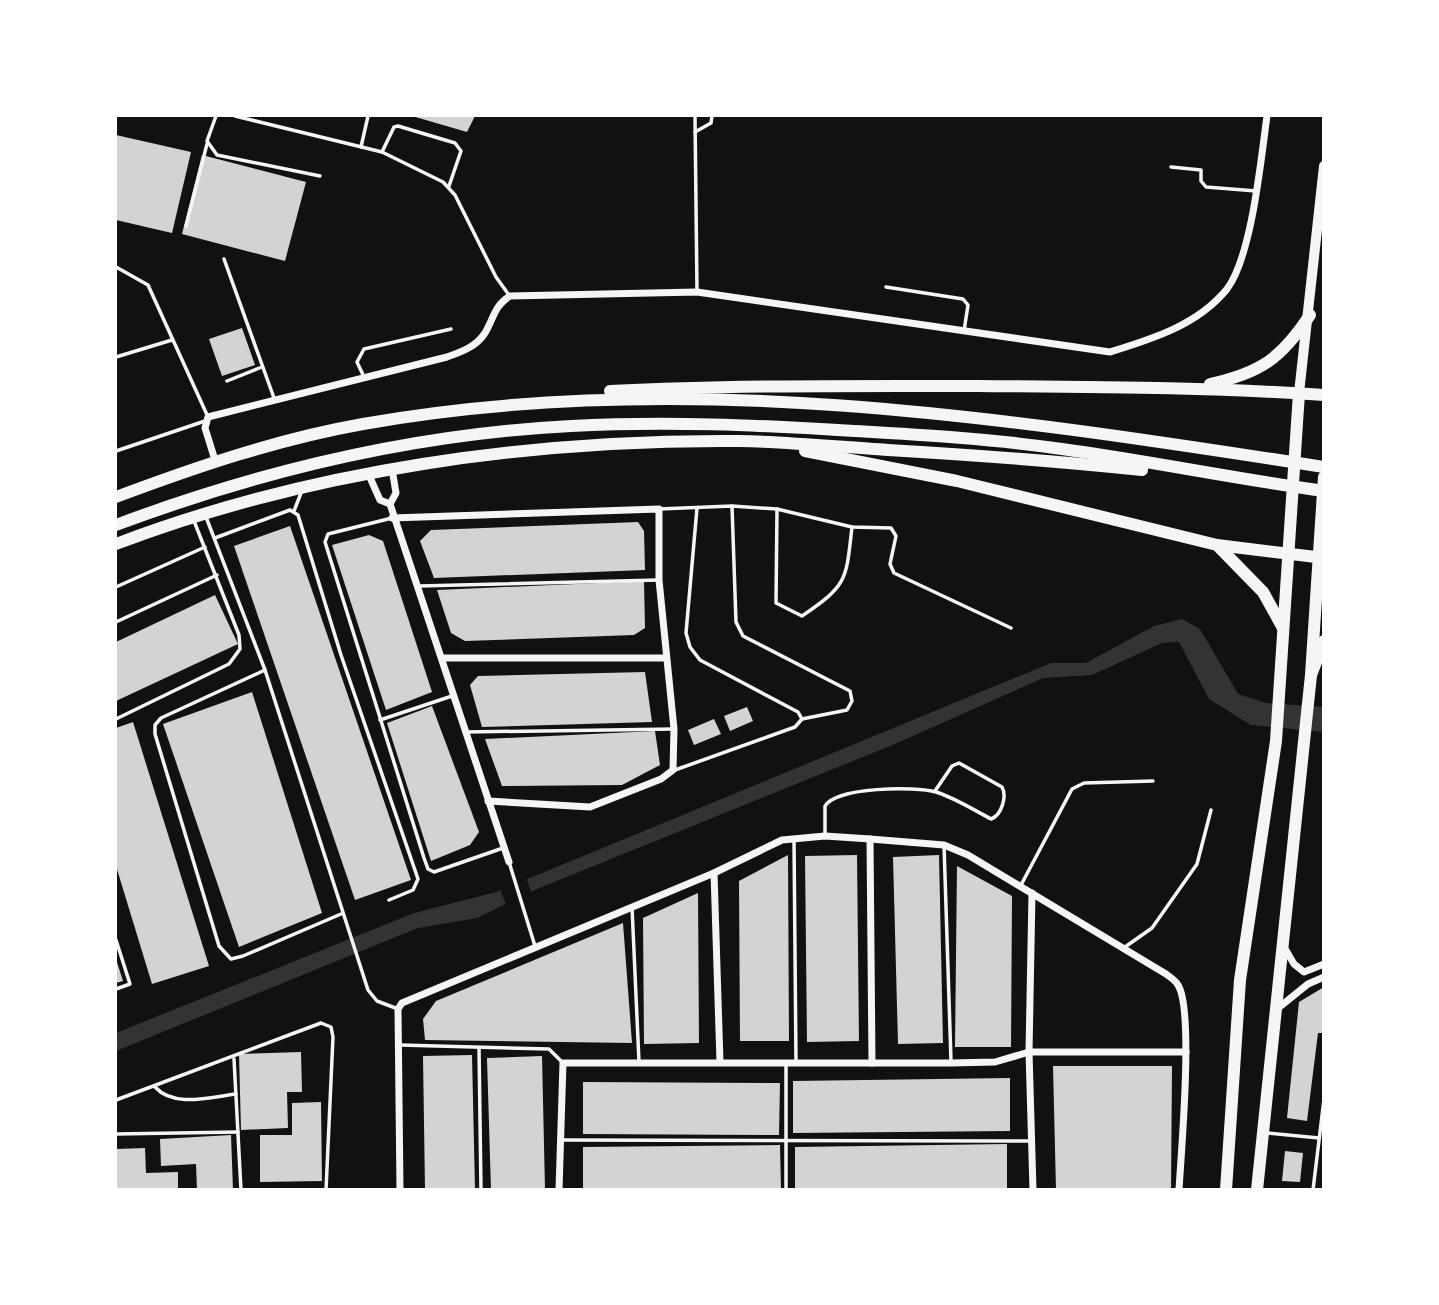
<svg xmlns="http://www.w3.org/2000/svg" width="1439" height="1305" font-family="'Roboto Serif',serif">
<rect width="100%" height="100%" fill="#111"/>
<!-- water -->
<path fill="#333" d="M1182 619 1200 629 1238 694 1266 703 1323 707V732L1251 725 1209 699 1179 642 1162 643 1092 675 1043 678 895 744 537 889 477 918 418 928 116 1051V1033L414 913 496 892 1051 663H1086L1154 626Z"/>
<!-- pier -->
<path fill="#111" d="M526 876 532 895 507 907 499 887Z"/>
<!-- building -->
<g fill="#d3d3d3">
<path d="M412 116H475L467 132Z"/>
<path d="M116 135 191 152 172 233 116 220Z"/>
<path d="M202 155 306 182 285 261 182 234Z"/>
<path d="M242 328 255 365 222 376 209 339Z"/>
<path d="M638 522 644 531 645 570 434 578 420 541 431 530Z"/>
<path d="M290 526 411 880 355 900 234 546Z"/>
<path d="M369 535 383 541 432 692 386 710 332 545Z"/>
<path d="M644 581 645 628 634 635 465 641 451 633 437 590Z"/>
<path d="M215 595 238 644 116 701V642Z"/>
<path d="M645 672 652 722 482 727 470 685 478 676Z"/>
<path d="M252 692 322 913 239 947 163 724Z"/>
<path d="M432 706 479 832 470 845 431 861 387 723Z"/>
<path d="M747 707 753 721 730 731 724 716Z"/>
<path d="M714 719 721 734 694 745 688 730Z"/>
<path d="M133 722 209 966 152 984 116 866V728Z"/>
<path d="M655 731 660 765 622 785 502 786 485 739Z"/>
<path d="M788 855 789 1041H740L739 881Z"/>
<path d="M857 855 859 1041 807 1042 805 856Z"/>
<path d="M939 855 943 1043 898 1044 893 857Z"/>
<path d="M957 866 1012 896 1011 1047H955Z"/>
<path d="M698 893 699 1043 644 1044 643 918Z"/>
<path d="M623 923 632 1043 425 1040 423 1019 436 1001Z"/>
<path d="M116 959 123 981 116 983Z"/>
<path d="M1324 987V1033H1318L1307 1121 1287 1118 1299 1002Z"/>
<path d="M301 1052 302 1092H287L288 1128 241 1130 239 1054Z"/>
<path d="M472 1055 475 1190H425L423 1056Z"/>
<path d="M542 1056 545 1190H491L487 1058Z"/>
<path d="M1053 1066H1172L1171 1190H1056Z"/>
<path d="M1010 1078V1131L793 1133V1081Z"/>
<path d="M583 1082 780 1083 779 1135 583 1134Z"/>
<path d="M321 1102 322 1181 260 1182V1135H292V1103Z"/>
<path d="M231 1135 233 1190H197L196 1164 161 1166 160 1139Z"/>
<path d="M1007 1144V1190H795V1147Z"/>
<path d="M780 1145 781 1190H583V1147Z"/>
<path d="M145 1148 146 1173 178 1172V1190H116V1149Z"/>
<path d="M1285 1151 1303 1153 1300 1182 1282 1181Z"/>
</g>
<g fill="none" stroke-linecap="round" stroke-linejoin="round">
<!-- service -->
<g stroke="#f5f5f5" stroke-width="3.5">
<path d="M216 116 207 141 217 155 320 176"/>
<path d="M235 116 382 152 443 182 455 195 496 277 509 295"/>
<path d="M695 116 697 292"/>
<path d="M695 132 711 123 712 116"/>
<path d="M361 147 368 116"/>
<path d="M382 152 394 127 398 126 455 143 461 151 449 186"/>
<path d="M1171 167 1201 170V181L1206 187 1256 191"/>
<path d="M186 226 207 144"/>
<path d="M224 259 274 398"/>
<path d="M116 267 148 285 208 417"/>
<path d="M886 287 963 299 968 305 964 331"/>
<path d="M116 357 172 340"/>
<path d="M364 377 357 362 364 349 451 329"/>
<path d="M227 381 262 367"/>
<path d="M116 451 205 421"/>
<path d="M697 508 686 633 690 647 700 660 798 712 802 719"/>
<path d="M659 509 732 506 777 509 852 527 891 528 896 536 890 564 894 573 1011 628"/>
<path d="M777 509 776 603 802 616C848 585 846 580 852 527"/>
<path d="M294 511 301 493"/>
<path d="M206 517 265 670 368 990 377 1001 398 1009"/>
<path d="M392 518 328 534 325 542 424 858 428 869 434 872 503 848"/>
<path d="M215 538 290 510 298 515 341 655 418 879 413 890 389 900"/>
<path d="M419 586 659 580"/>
<path d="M116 587 205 547"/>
<path d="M116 622 217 575"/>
<path d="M265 670 161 718 155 725V734L219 946 231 959 243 956 341 914"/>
<path d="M116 719 229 664 240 649 239 635 194 521"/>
<path d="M380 720 452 696"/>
<path d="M466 732 674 729"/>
<path d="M675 770 795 727 802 719 847 710 852 701 850 691 743 636 736 622 732 506"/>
<path d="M825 836V806C835 787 916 786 936 792 955 798 974 810 991 819 1002 815 1007 796 1002 787L959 763 952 766 935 791"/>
<path d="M794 840 796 1062"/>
<path d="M944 845 951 1061"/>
<path d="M509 862 535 946"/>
<path d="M1021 885 1072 789 1084 783 1153 781"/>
<path d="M632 907 639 1062"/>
<path d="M116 940 130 984 116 989"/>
<path d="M1125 947 1152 928 1197 864 1211 810"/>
<path d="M400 1045 549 1049 562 1062"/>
<path d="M479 1048 481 1190"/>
<path d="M234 1059 241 1190"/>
<path d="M155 1087C174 1108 210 1097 236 1094"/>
<path d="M116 1100 321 1023 331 1027 333 1037 326 1190"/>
<path d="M1268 1133 1319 1138"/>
<path d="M116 1134 238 1132"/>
<path d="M562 1140 1031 1141"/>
<path d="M786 1190V1063"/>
<path d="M1313 1190 1324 1099"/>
</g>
<!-- minor -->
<g stroke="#f5f5f5" stroke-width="7">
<path d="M215 460 205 428 208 417 447 357C461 352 476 347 485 333 494 318 494 306 510 296L697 292 1110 352C1152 339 1198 325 1227 289 1252 256 1261 158 1267 116"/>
<path d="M392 469 396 493 390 504 509 862"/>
<path d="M368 473 380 500 390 504"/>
<path d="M392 518 659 509V580L674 729 673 770 661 779 590 807 488 801"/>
<path d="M442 658H664"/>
<path d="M870 839 872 1063"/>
<path d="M714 873 720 1062"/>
<path d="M1032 893 1029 1052 1033 1190"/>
<path d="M1284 947 1294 964 1304 972 1324 964"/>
<path d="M1277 1009 1308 984 1324 977"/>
<path d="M400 1190 398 1009 402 1003 714 873 782 840 825 836 870 839 944 845 968 855 1166 974C1170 977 1176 981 1178 985 1194 1010 1181 1153 1179 1190"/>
<path d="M559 1190 563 1063H951L995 1062 1029 1052H1186"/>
</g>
<!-- secondary -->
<path stroke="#f5f5f5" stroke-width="10" d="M1299 393 1324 166"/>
<!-- primary -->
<g stroke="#f5f5f5" stroke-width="12">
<path d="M1226 1190 1240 980 1276 741 1299 393"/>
<path d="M1257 1190 1311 675 1324 477"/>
</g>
<!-- trunk -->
<g stroke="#f5f5f5" stroke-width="12">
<path d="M1210 384C1260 373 1281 359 1310 315"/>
<path d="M610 391C733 385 855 386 978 386 1093 387 1208 387 1324 395"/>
<path d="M805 451 957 481 1217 545 1324 558"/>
<path d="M116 497C196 467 278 439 363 424 682 367 1007 418 1324 467"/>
<path d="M116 525C260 471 416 434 571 426 665 421 759 425 854 431 923 435 993 439 1062 449 1150 461 1236 479 1324 491"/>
<path d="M116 544C310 470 532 439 740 441 789 442 839 447 888 450 973 455 1057 461 1142 470"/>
<path d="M1217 545 1263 592 1283 628"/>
<path d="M1311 675 1324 641"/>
</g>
</g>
<!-- border -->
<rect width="1439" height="1305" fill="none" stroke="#ffffff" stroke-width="234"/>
</svg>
